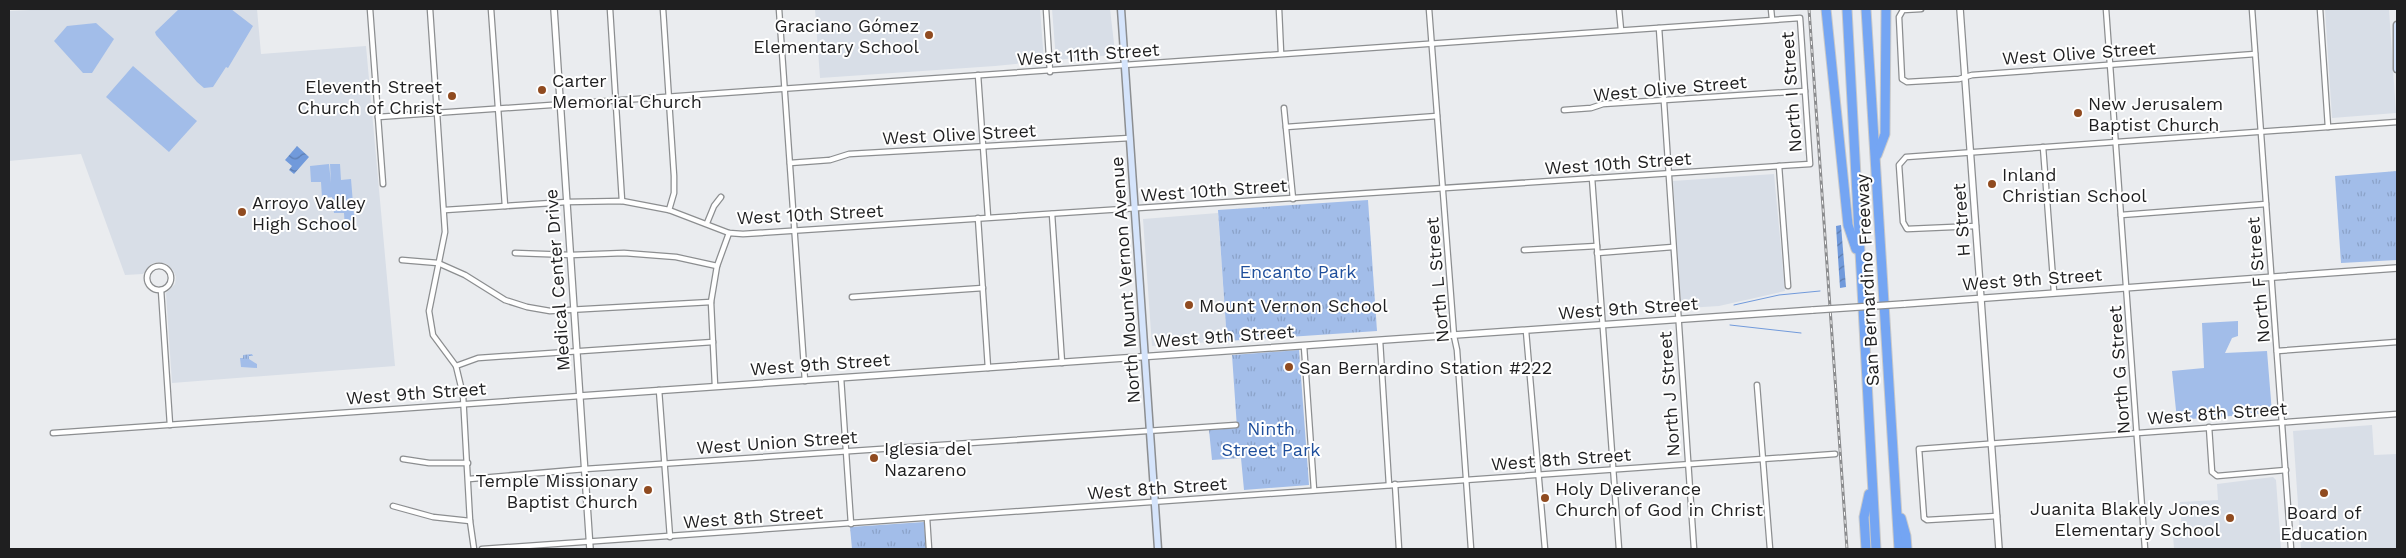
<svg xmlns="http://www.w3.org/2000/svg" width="2406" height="558" font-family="'Work Sans',sans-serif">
<defs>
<pattern id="park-tufts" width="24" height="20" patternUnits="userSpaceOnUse" patternTransform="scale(1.25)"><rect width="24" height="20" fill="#a2bde9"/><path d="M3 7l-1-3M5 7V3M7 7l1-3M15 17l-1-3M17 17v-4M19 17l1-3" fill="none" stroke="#8ba2c8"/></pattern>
<pattern id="water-waves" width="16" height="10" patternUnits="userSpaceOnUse" patternTransform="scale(1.25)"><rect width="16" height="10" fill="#719adb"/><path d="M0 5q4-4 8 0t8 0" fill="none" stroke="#5c7db1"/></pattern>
</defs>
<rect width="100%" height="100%" fill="#eaecef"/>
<!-- built -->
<g fill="#d8dee7">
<path d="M52 9H257L261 54 366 46 395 366 172 383 166 293 175 284 176 277 173 270 167 264 157 262 151 264 143 274 125 275 81 154 9 161V11Z"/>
<path d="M815 9H1040L1044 61 995 66 820 78Z"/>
<path d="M1052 9H1110L1115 52 1113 55 1056 60Z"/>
<path d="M2325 9H2389L2396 113 2332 118Z"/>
<path d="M1774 174 1785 291 1719 306 1687 308 1681 305 1673 181Z"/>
<path d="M1218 213 1227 341 1152 346 1143 219Z"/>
<path d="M2372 425 2374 455 2397 454V549H2301L2293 431Z"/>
<path d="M2273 477 2276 480 2281 549H2174L2173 535 2182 534 2180 502 2218 500 2217 484Z"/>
</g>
<!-- grass -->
<g fill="#a2bde9">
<path d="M179 9H231L253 26 228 68 226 67 213 87 204 88 197 82 156 35 155 32Z"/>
<path d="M96 23 114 39 92 73H83L54 41 67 26Z"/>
<path d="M133 66 197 121 169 152 106 97Z"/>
<path d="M329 164 331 183 330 164H340L341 180 351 179 355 228 345 229 344 213H334L332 197 322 198 321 182H311L310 166Z"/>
<path d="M2238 321V336L2232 338 2225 353 2267 351 2272 413 2177 420 2172 371 2204 368 2202 323Z"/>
</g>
<!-- park -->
<g fill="url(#park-tufts)">
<path d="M2397 171V260L2341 263 2335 176Z"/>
<path d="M1368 200 1377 331 1227 341 1218 210Z"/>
<path d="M1299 350 1309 485 1244 490 1241 458 1212 460 1209 430 1237 428 1232 355Z"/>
<path d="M252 354 253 356H249V359L257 364V368L241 367 240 358H243V355Z"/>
<path d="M924 522 926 549H852L850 527Z"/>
</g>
<!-- water -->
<g fill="url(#water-waves)">
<path d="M297 146 309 157 294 174 289 170 292 166 285 160Z"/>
<path d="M1841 225 1846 287 1840 288 1836 226Z"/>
</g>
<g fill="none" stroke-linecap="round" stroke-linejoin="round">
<!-- stream -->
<g stroke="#719adb" stroke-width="1">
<path d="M1734 305 1779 295 1820 291"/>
<path d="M1730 325 1801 333"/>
</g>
<!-- minor casing -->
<g stroke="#8c8e90" stroke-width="7">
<g id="minor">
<path d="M370 9 383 184"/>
<path d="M430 9 445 232 429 311 433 335 456 366 463 395 470 521 474 549"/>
<path d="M491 9 505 206"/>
<path d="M610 9 622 201"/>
<path d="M663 9 674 176V193L669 210"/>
<path d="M779 9 805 381"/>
<path d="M1046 9 1050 72"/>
<path d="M1279 9 1281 53"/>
<path d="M1429 9 1454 336 1457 350 1471 549"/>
<path d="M1619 9 1621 30"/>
<path d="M1771 9 1772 19"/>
<path d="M1921 9 1903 10 1899 17 1902 79 1907 82 1959 79 1972 75 2255 54"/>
<path d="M2106 9 2145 549"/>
<path d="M2252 9 2291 549"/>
<path d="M2320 9 2328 127"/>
<path d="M1659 28 1694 549"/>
<path d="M978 75 988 217"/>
<path d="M1284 108 1293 199"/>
<path d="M1564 110 1591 108 1603 104 1805 91"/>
<path d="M378 117 1800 18 1810 164 743 234 729 233 669 210 622 201 567 202 445 210"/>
<path d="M1286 127 1437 116"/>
<path d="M2043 147 2054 292"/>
<path d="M790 163 830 160 849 154 1130 138"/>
<path d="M1779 166 1788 286"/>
<path d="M1592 178 1619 549"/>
<path d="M1052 214 1062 363"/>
<path d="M2121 215 2266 204"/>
<path d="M978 218 988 368"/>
<path d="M707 223 714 206 721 197"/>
<path d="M1976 226 1907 229 1903 222 1899 165 1906 157 2397 122"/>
<path d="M1524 250 1597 246"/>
<path d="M515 253 571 255 624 253 676 257 717 266"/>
<path d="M1597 253 1673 247"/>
<path d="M402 260 438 263 465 275 505 300 527 307 550 311 711 302"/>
<circle cx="159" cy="278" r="12"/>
<path d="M161 290 170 425"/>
<path d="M852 297 983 288"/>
<path d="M1526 331 1545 549"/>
<path d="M1380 341 1389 485"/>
<path d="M1304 346 1314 490"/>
<path d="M2277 351 2397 342"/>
<path d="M456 366 478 358 713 342"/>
<path d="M841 378 851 524"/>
<path d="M1757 385 1770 549"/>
<path d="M715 386 711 302 717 266 729 233"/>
<path d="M659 390 670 537"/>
<path d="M2209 427 2212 472 2217 476 2286 470"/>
<path d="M53 433 580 396"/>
<path d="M403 459 429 463H468"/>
<path d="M469 479 585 469 1236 425"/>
<path d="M1395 484 1399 549"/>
<path d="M393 506 433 517 470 521"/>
<path d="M1997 516 1927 520 1924 518 1919 449 2397 414"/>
<path d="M927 518 929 549"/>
<path d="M482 549 1835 454"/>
</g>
</g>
<!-- tertiary casing -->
<g stroke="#8c8e90" stroke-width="8">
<g id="tertiary">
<path d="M554 9 590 549"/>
<path d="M1960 9 1999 549"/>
<path d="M1904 304 2397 268"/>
<path d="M580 396 1813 310"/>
</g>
</g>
<!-- secondary casing -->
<g stroke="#8c8e90" stroke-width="9">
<g id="secondary">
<path d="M1121 9 1158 549"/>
<path d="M2397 25V69"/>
</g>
</g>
<!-- motorway casing -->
<g stroke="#c9c9c9" stroke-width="11">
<g id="motorway">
<path d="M1826 9 1848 225 1856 249"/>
<path d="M1847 9 1876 549"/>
<path d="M1866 9 1899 549"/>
<path d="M1877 155 1885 134 1886 9"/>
<path d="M1901 518 1906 536 1907 549"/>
<path d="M1866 549 1864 517 1869 494"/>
</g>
</g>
<!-- minor -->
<use href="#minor" stroke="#fff" stroke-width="4.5"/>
<!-- tertiary -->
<use href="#tertiary" stroke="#fff" stroke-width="5.5"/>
<!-- secondary -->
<use href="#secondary" stroke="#d5e4fb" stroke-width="6"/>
<!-- motorway -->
<use href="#motorway" stroke="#74a5f3" stroke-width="9"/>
<!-- rail casing -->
<g stroke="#8b8c8e" stroke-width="3">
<path id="rail" d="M1809 9 1847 549"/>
</g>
<!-- rail -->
<use href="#rail" stroke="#fff" stroke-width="1" stroke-dasharray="4" stroke-linecap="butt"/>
<!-- tertiary-bridge casing -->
<g stroke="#8c8e90" stroke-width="8" stroke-linecap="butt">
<path id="tertiary-bridge" d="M1813 310 1904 304"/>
</g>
<!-- tertiary-bridge -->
<use href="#tertiary-bridge" stroke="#fff" stroke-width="5.5"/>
</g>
<!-- markers -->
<g fill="#904b20" stroke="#fff" stroke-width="2">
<circle cx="929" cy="35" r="5"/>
<circle cx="542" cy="90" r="5"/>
<circle cx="452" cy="96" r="5"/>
<circle cx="2078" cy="113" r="5"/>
<circle cx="1992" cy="184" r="5"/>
<circle cx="242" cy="212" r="5"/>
<circle cx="1189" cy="305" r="5"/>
<circle cx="1289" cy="367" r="5"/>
<circle cx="874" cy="458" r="5"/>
<circle cx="648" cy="490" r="5"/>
<circle cx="2324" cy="493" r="5"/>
<circle cx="1545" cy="498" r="5"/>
<circle cx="2230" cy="518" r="5"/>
</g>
<g text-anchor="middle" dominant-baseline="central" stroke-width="4" stroke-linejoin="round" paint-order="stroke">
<!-- poi labels -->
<g font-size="18" fill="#1f1f20" stroke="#fff" text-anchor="start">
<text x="919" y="25" text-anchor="end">Graciano Gómez<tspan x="919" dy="21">Elementary School</tspan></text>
<text x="552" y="80">Carter<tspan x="552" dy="21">Memorial Church</tspan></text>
<text x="442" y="86" text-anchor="end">Eleventh Street<tspan x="442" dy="21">Church of Christ</tspan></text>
<text x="2088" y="103">New Jerusalem<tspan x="2088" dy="21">Baptist Church</tspan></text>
<text x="2002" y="174">Inland<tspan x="2002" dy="21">Christian School</tspan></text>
<text x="252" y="202">Arroyo Valley<tspan x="252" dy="21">High School</tspan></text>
<text x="1199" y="305">Mount Vernon School</text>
<text x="1299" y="367">San Bernardino Station #222</text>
<text x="884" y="448">Iglesia del<tspan x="884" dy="21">Nazareno</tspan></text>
<text x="638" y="480" text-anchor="end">Temple Missionary<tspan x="638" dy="21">Baptist Church</tspan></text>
<text x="1555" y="488">Holy Deliverance<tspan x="1555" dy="21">Church of God in Christ</tspan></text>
<text x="2220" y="508" text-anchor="end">Juanita Blakely Jones<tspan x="2220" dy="21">Elementary School</tspan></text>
<text x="2324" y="512" text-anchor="middle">Board of<tspan x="2324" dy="21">Education</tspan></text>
</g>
<!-- street labels -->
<g font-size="18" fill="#1f1f20" stroke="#fff">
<text transform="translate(2079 53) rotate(-4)">West Olive Street</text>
<text transform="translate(1088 54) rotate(-4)">West 11th Street</text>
<text transform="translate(1670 88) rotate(-5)">West Olive Street</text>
<text transform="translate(1791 92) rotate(-94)">North I Street</text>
<text transform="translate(959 134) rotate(-3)">West Olive Street</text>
<text transform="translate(1618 163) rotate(-4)">West 10th Street</text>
<text transform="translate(1214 190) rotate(-4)">West 10th Street</text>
<text transform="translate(810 214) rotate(-3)">West 10th Street</text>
<text transform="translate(1961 220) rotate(-94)">H Street</text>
<text transform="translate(2032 279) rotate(-4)">West 9th Street</text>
<text transform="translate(557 280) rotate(-94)">Medical Center Drive</text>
<text transform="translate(1125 280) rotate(-94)">North Mount Vernon Avenue</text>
<text transform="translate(1437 280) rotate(-95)">North L Street</text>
<text transform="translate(1867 280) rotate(-93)">San Bernardino Freeway</text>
<text transform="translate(2258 280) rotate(-95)">North F Street</text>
<text transform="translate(1628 308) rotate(-4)">West 9th Street</text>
<text transform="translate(1224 336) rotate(-4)">West 9th Street</text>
<text transform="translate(820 364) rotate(-4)">West 9th Street</text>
<text transform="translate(2119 370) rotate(-94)">North G Street</text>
<text transform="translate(416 393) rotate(-4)">West 9th Street</text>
<text transform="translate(1669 394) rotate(-94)">North J Street</text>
<text transform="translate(2217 413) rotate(-4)">West 8th Street</text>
<text transform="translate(777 442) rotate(-4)">West Union Street</text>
<text transform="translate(1561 459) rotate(-4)">West 8th Street</text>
<text transform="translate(1157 488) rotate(-4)">West 8th Street</text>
<text transform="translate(753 517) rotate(-4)">West 8th Street</text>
</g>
<!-- park labels -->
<g font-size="18" fill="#1e4e9b" stroke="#fff">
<text x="1298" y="271">Encanto Park</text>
<text x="1271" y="428">Ninth<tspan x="1271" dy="21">Street Park</tspan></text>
</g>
</g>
<!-- border -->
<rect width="2406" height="558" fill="none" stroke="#1f1f20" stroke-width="20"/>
</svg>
